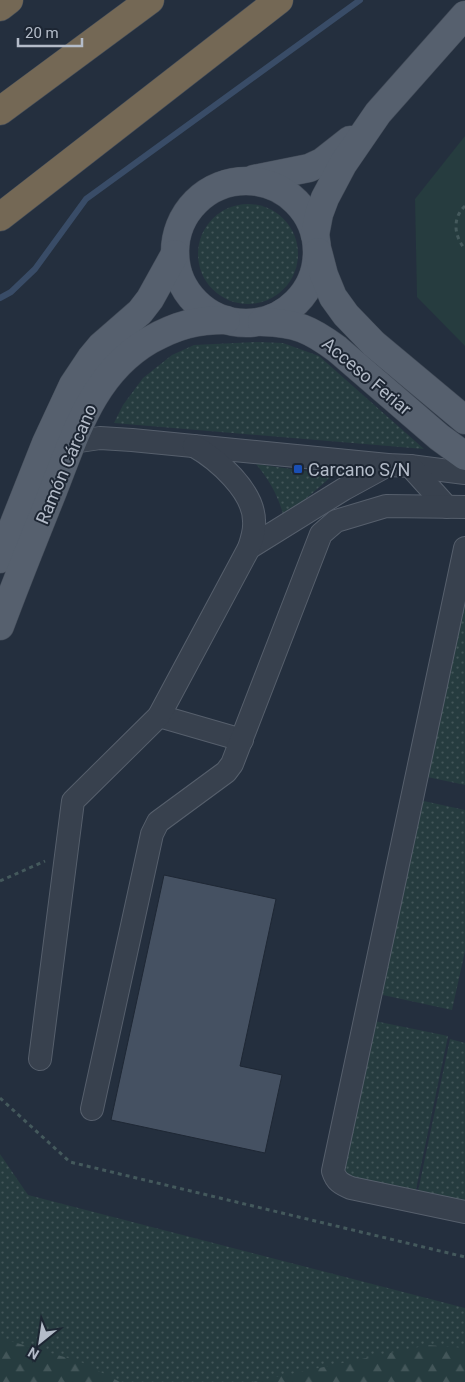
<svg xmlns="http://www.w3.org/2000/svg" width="465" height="1382" font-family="Roboto,sans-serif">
<defs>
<pattern id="grass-dots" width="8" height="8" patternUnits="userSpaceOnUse" patternTransform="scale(1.25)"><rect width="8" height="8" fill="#263c3f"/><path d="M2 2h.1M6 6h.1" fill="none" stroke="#435659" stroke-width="1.8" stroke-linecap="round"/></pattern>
<pattern id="forest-firs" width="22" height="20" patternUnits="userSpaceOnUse" patternTransform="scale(1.25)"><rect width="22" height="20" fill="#263c3f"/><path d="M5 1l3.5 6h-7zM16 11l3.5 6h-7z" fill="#435659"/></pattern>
</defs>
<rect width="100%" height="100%" fill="#242f3e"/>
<!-- grass -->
<g fill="url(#grass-dots)">
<circle cx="248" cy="254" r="50"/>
<path d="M257 342 283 343 319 356 424 449 114 423 123 405 143 378 172 355 194 345Z"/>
<path d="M256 464 333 475 284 518C279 497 270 481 256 464Z"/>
<path d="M465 538V785L418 775Z"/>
<path d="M410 798 465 810V951L452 1010 369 992Z"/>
<path d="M365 1019 448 1036 414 1199 332 1182Z"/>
<path d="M450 1039 465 1043V1211L416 1201Z"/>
<path d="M0 1154 28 1195 465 1308V1382H0Z"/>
</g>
<!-- forest -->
<g fill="url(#forest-firs)">
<path d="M0 1338 81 1362 120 1382H0Z"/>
<path d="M428 1345 465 1348V1382H253Z"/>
</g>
<!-- park -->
<path fill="#263c3f" d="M465 136V346L417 297 415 199Z"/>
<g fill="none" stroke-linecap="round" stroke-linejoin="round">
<!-- stream -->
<path stroke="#394c67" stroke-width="6" d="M0 298 11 292 35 269 86 199 360 0"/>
</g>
<!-- building -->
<path fill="#455162" stroke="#1f2835" d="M164 875 276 899 240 1066 282 1075 265 1153 111 1120Z"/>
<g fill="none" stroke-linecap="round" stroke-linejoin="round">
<!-- minor casing -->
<g stroke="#565f6c" stroke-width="24">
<g id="minor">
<path d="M73 442 100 438 132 440 388 465 410 466 465 473"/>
<path d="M410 466 447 507"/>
<path d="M249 548 344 489 388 465"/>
<path d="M465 548 333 1171C336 1181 341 1184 351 1188L465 1212"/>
<path d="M159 716 242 740"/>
<path d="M40 1059 73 801 159 716 249 548C252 539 255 530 254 521 254 491 217 459 194 446"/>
<path d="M92 1109 152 834 158 822 226 772 232 764 321 534 336 521 386 506 465 507"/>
</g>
</g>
<!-- major casing -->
<g stroke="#414a57" stroke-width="29">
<g id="major">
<path d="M254 179 309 168 322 162 350 140"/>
<circle cx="246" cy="252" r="71"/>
<path d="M315 235 319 214 325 198 343 164 378 113 465 15"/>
<path d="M318 252 324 275 333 297 346 315 374 344 465 420"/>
<path d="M262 322C296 323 310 329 337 349L439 437 465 456"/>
<path d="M0 559 46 443 73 385 91 358 101 346 140 312 150 299 175 254"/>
<path d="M0 626C17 580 35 536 53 491 76 433 93 373 150 340 177 325 196 320 226 320"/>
</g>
</g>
<!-- highway casing -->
<g stroke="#434c59" stroke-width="29">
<g id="highway">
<path d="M0 7 9 0"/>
<path d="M0 111 150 0"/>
<path d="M0 217 279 0"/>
</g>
</g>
<!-- path -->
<g stroke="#44595c" stroke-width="3" stroke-dasharray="4 4" stroke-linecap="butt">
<path d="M465 206C452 218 454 236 465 249"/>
<path d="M0 881 45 861"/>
<path d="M0 1098 70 1162 465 1257"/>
</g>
<!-- minor -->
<use href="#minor" stroke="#38414e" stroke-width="22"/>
<!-- major -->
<use href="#major" stroke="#56606e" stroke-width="28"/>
<!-- highway -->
<use href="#highway" stroke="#746855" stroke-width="28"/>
</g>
<!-- markers -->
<rect fill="#1a4fb4" stroke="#1d2633" stroke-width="2" x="293" y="464" width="10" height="10" rx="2.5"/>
<g text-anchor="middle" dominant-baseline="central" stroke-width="4" stroke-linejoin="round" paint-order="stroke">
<!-- street labels -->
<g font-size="18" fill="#b4bcc9" stroke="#1d2633">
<text transform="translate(367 376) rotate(40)">Acceso Feriar</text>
<text transform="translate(66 464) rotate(-67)">Ramón Cárcano</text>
</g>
<!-- poi labels -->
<g font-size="18" fill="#b4bcc9" stroke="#1d2633" text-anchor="start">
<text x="308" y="469">Carcano S/N</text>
</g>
</g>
<!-- north arrow -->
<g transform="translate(40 1342) rotate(210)" stroke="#1d2633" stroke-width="4" paint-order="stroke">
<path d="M0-4L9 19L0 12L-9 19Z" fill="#b4bcc9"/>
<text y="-8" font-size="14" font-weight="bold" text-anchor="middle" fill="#b4bcc9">N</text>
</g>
<!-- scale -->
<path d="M18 38v8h64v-8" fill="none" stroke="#b4bcc9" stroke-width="2.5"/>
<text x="25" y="38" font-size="15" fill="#b4bcc9" stroke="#1d2633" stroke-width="4" paint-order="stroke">20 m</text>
</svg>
